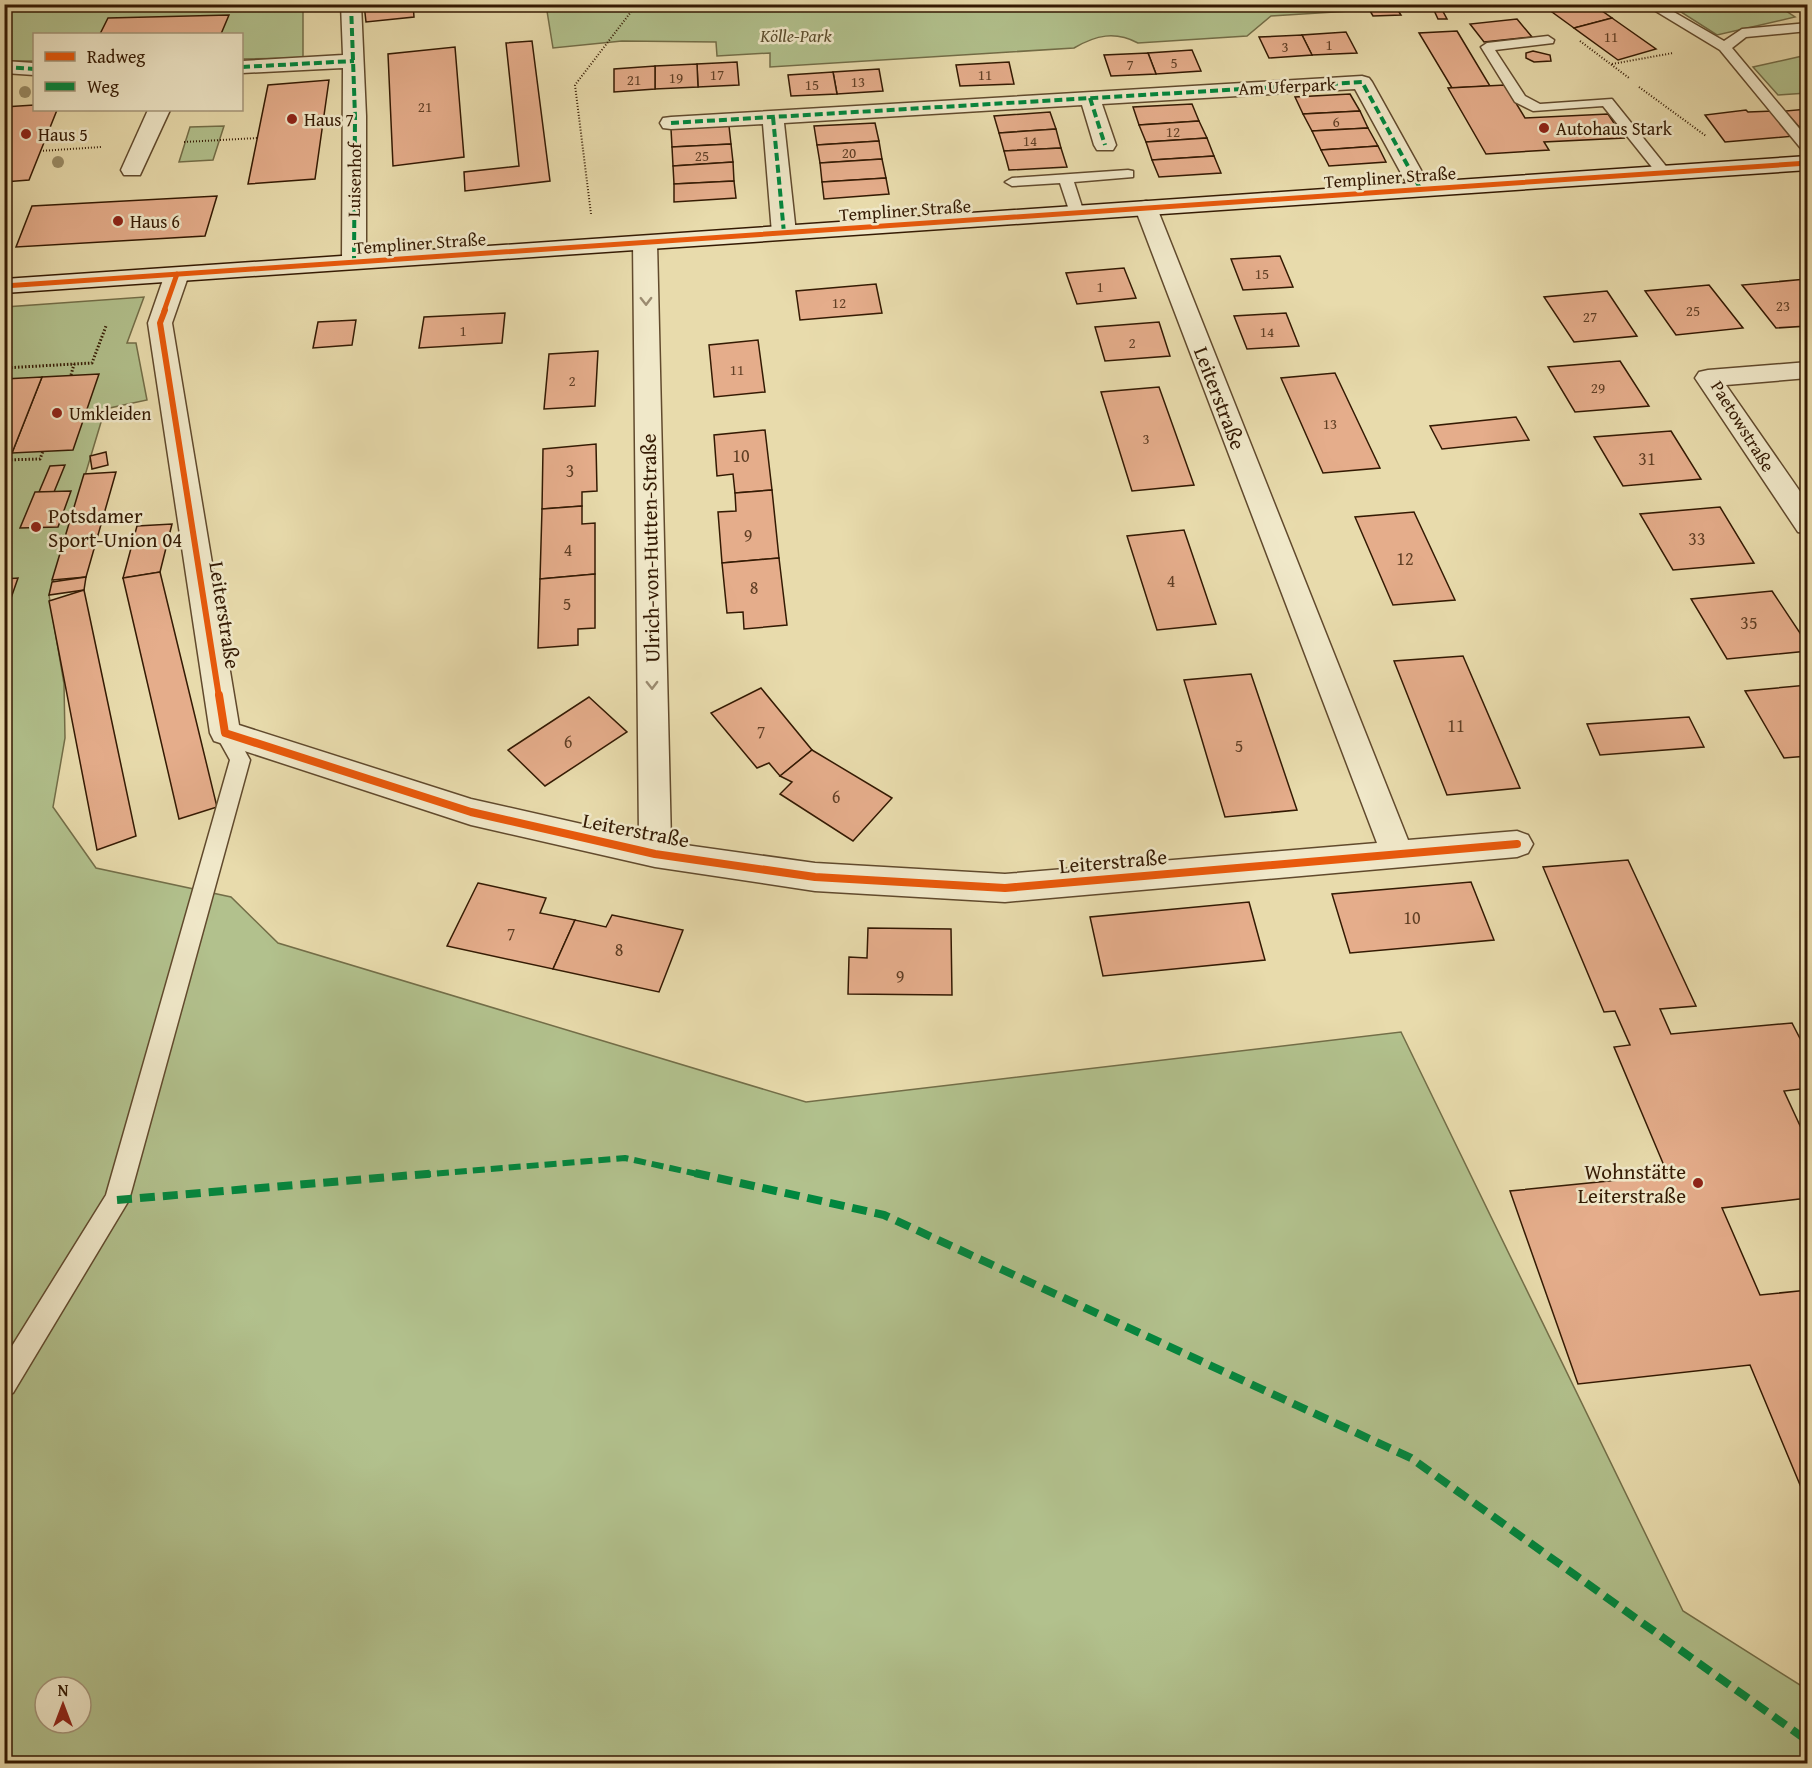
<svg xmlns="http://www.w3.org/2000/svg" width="1812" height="1768" font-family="'Gentium Book Plus',serif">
<rect width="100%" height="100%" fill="#e8dbac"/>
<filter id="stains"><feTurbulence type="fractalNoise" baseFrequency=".00333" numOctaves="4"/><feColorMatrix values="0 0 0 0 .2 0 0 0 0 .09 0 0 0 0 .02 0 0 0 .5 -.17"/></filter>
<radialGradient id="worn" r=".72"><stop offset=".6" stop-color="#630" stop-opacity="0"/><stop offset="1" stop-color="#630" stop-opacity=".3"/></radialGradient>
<!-- green -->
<g fill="#b2c18d" stroke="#736e48" stroke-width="1.5" fill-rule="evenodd">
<path d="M4 5H303V58L242 59V34H34V61H5Z"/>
<path d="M546 5V4L1446 5 1271 16 1247 36 1138 43C1115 31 1096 35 1074 48L770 67V53L717 56 716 42 622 41 553 48Z"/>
<path d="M1670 5H1777L1795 17 1717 35Z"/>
<path d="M1807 55V93L1778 95 1753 67Z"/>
<path d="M224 126 213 160 179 162 190 127Z"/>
<path d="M144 297 127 343H136L147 400 105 409 49 595 64 684 65 738 53 807 96 868 231 897 278 943 806 1102 1401 1032 1683 1611 1808 1690 1807 1764 5 1763V307ZM45 1687H81V1723H45Z"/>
</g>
<!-- building -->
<g fill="#e5ad8b" stroke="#341a03" stroke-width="1.5">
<path d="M364 4H413L414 17 366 22Z"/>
<path d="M1541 4H1592L1612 18 1574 28Z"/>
<path d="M1432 6H1440L1447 19H1438Z"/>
<path d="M1397 9 1401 15 1373 16 1370 11Z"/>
<path d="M229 15 221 34H100L108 18Z"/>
<path d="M1612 18 1656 49 1618 60 1574 28Z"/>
<path d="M1517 19 1532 37 1484 42 1470 24Z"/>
<path d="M1457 31 1490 86 1452 88 1419 33Z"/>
<path d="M1346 32 1357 53 1312 55 1302 35Z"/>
<path d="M1302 35 1312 55 1269 58 1259 37Z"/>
<path d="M532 41 550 181 465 191 464 172 519 166 506 43Z"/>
<path d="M455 47 464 157 393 166 388 54Z"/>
<path d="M1192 50 1201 71 1156 74 1148 53Z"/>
<path d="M1533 51 1550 55 1551 61 1534 62 1526 58V53Z"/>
<path d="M1148 53 1156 74 1111 76 1104 55Z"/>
<path d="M737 62 739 85 698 87 697 64Z"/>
<path d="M1009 62 1014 84 960 86 956 65Z"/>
<path d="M697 64 698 87 655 89V66Z"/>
<path d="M655 66V89L614 92V69Z"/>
<path d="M879 69 883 91 837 94 833 72Z"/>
<path d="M833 72 837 94 791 96 788 75Z"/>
<path d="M329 80 315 179 248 184 268 85Z"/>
<path d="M1505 85 1525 118 1608 114 1624 138 1544 142 1549 150 1486 154 1448 88Z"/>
<path d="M1350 94 1360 111 1303 114 1295 97Z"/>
<path d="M1192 104 1199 121 1139 125 1133 107Z"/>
<path d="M34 105V110H57L29 180 4 182V107Z"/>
<path d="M1808 109V136H1807L1785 111Z"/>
<path d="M1746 110 1748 112 1774 111 1795 136 1725 142 1705 115Z"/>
<path d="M1360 111 1368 128 1312 131 1303 114Z"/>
<path d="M1050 112 1056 129 999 133 994 116Z"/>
<path d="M1199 121 1207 138 1146 142 1139 125Z"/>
<path d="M875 123 879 141 817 145 814 126Z"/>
<path d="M729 126 731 144 672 147 671 129Z"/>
<path d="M1368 128 1378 146 1321 150 1312 131Z"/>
<path d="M1056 129 1061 148 1004 151 999 133Z"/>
<path d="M1207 138 1214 156 1152 160 1146 142Z"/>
<path d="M879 141 882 159 820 163 817 145Z"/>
<path d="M731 144 733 162 673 166 672 147Z"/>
<path d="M1378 146 1386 162 1329 166 1321 150Z"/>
<path d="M1061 148 1067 167 1009 170 1004 151Z"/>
<path d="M1214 156 1221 173 1159 177 1152 160Z"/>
<path d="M882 159 886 178 822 182 820 163Z"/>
<path d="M733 162 734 181 674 184 673 166Z"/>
<path d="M886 178 889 194 824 199 822 182Z"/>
<path d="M734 181 736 198 674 202V184Z"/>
<path d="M217 196 205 236 16 247 32 206Z"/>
<path d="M1280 256 1293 287 1243 290 1231 259Z"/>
<path d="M1124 268 1136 298 1077 304 1066 273Z"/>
<path d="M1806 279 1808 326 1776 328 1742 285Z"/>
<path d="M876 284 882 313 800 320 796 291Z"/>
<path d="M1709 285 1743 328 1676 335 1645 291Z"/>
<path d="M1607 291 1637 336 1574 342 1544 297Z"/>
<path d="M505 313 502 343 419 348 424 317Z"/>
<path d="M1286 313 1299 346 1247 349 1234 316Z"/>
<path d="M356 320 352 345 313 348 318 322Z"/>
<path d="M1159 322 1170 356 1105 361 1095 327Z"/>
<path d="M758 340 765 392 714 397 709 345Z"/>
<path d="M598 351 595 406 544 409 549 354Z"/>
<path d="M1620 361 1649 406 1575 412 1548 367Z"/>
<path d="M1335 373 1380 468 1323 473 1281 378Z"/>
<path d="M99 374 73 450 12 453 42 377Z"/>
<path d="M42 377 12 453H4V379Z"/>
<path d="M1159 387 1194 485 1132 491 1101 392Z"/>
<path d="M1516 417 1529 440 1442 449 1430 426Z"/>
<path d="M765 430 772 490 735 493 733 474 717 476 714 435Z"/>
<path d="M1671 431 1701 479 1623 486 1594 437Z"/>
<path d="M596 444 597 491 582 492V506L542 509 543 449Z"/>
<path d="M106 452 108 465 92 469 90 456Z"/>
<path d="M65 465 54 492H39L50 466Z"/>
<path d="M116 472 86 577 52 580 84 474Z"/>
<path d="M772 490 779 558 722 563 718 512 736 511 735 493Z"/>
<path d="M71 491 58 527 20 528 35 492Z"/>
<path d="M582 506V524L595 523V574L540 579 542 509Z"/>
<path d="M1720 507 1754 563 1673 570 1640 514Z"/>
<path d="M1414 512 1455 600 1393 605 1355 517Z"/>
<path d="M172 524 160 572 123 578 137 526Z"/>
<path d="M1184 530 1216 624 1157 630 1127 536Z"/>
<path d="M779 558 787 625 744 629 743 612 727 613 722 563Z"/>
<path d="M160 572 217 807 179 819 123 578Z"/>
<path d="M595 574V628L578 629V645L538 648 540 579Z"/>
<path d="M86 577 84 590 49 595 52 582Z"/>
<path d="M18 578 10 601H4V579Z"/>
<path d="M84 590 136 836 97 850 49 601Z"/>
<path d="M1772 591 1808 645V651L1727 659 1691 599Z"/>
<path d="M1463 656 1520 788 1447 795 1394 661Z"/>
<path d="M1251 674 1297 810 1225 817 1184 680Z"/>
<path d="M1808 685V756L1784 758 1745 691Z"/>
<path d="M761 688 812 750 780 776 769 763 757 768 711 713Z"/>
<path d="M589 697 627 732 545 786 508 750Z"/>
<path d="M1689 717 1704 747 1600 755 1587 724Z"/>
<path d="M812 750 892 798 853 841 780 794 792 782 780 776Z"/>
<path d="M1628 860 1696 1006 1660 1009 1671 1034 1792 1023 1808 1054V1088L1784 1091 1802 1130 1808 1129V1198L1722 1208 1760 1295 1808 1290V1504L1750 1365 1578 1384 1510 1191 1668 1175 1614 1047 1630 1045 1615 1011 1604 1012 1543 867Z"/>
<path d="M1471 882 1494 940 1350 953 1332 894Z"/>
<path d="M478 883 546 898 540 913 575 920 553 969 447 946Z"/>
<path d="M1249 902 1265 960 1103 976 1090 917Z"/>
<path d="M612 915 683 930 659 992 553 969 575 920 606 927Z"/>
<path d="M868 928 951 929 952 995 848 994 849 957 867 958Z"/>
</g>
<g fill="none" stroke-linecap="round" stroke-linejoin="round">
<!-- lane casing -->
<g stroke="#614a2d" stroke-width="3">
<g id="lane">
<path d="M1644 4H1660L1724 41 1742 29 1808 23V31L1746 37 1732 48 1808 139V152L1803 151 1720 50Z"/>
<path d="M1548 36 1554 40 1553 43 1495 50 1525 96 1540 104 1612 99 1669 170V176H1659L1603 106 1533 111 1515 102 1481 47 1487 43Z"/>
<path d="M1128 170 1133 171V177L1074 182 1084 213 1077 217 1070 213 1060 183 1012 186 1005 182 1012 178Z"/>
<path d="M225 725 232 728 250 760 129 1200 13 1393 4 1397V1359L106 1195 230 760 215 733 218 728Z"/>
</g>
</g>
<!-- street casing -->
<g stroke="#614a2d" stroke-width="3">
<g id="street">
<path d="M341 4H361L366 116V262L362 267H346L342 262 343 68 242 73V61L343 55Z"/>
<path d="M4 61 34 63V75L4 73Z"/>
<path d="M1362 76 1369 78 1372 82 1432 190 1429 195H1413L1355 89 1102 104 1116 145 1113 150H1097L1094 145 1082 105 784 123 796 233 792 238H776L772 233 763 124 671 129 663 128 660 123 663 118 671 117Z"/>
<path d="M148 110H170L140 175H124L121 170Z"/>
<path d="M1146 201 1154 203 1157 208 1408 840 1517 831 1528 835 1533 844 1528 853 1517 857 1005 902 815 891 655 867 471 825 214 741 210 733 148 323 165 274 169 269H185L189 274 172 323 239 725 471 799 639 837 633 242 637 237H653L657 242 671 843 815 863 1005 874 1377 843 1135 208 1138 203Z"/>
<path d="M1808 362V378L1726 385 1808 503V534L1798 532 1695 378 1699 372 1708 370Z"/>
</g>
</g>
<!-- secondary casing -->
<g stroke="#341a03" stroke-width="3">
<path id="secondary" d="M1808 156V170L4 293V279Z"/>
</g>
<!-- path-far1 -->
<g stroke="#341a03" stroke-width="2" stroke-dasharray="1 2" stroke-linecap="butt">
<path d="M1530 4 1537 10"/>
<path d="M1580 41 1629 78"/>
<path d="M1612 64 1673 53"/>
<path d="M1639 87 1706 136"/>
<path d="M184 142 258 138"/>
<path d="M40 151 101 147"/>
<path d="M591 214 575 85 637 4"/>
</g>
<!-- path -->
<g stroke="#341a03" stroke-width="3" stroke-dasharray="1.5 2" stroke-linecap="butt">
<path d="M4 368 92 363 106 326"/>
<path d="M71 375 74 364"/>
<path d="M4 460 40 459 43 451"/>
</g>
<!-- lane -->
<use href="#lane" fill="#f0e8c9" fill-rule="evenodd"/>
<!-- street -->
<use href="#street" fill="#f0e8c9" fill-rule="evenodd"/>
<!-- secondary -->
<use href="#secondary" fill="#f0e8c9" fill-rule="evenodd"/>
<!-- quiet-far2 -->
<g stroke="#00873e" stroke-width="4" stroke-dasharray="8 4" stroke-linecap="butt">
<path d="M351 4 355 116 354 262"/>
<path d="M638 6 645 4"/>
<path d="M4 67 34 69"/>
<path d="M242 67 354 61"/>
<path d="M1090 98 1105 145"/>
<path d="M773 117 784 233"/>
<path d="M671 123 1362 82 1421 190"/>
</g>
<!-- quiet-far1 -->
<path stroke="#00873e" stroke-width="6" stroke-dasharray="12 6" stroke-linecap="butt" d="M419 1175 625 1158 702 1175"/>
<!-- quiet -->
<g stroke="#00873e" stroke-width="8" stroke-dasharray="15 8" stroke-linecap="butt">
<path d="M695 1173 884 1215 1411 1458 1808 1741"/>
<path d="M117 1200 438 1173"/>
</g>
<!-- cycleway-far2 casing -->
<g stroke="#f0e8c9" stroke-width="8">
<g id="cycleway-far2">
<path d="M4 286 1808 163"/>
<path d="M164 311 177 274"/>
</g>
</g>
<!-- cycleway-far1 casing -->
<g stroke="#f0e8c9" stroke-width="9">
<path id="cycleway-far1" d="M165 310 160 323 219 697"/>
</g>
<!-- cycleway casing -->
<g stroke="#f0e8c9" stroke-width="11">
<path id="cycleway" d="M219 695 225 733 471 812 655 854 815 877 1005 888 1517 844"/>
</g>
<!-- cycleway-far2 -->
<use href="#cycleway-far2" stroke="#e8590c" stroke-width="5"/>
<!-- cycleway-far1 -->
<use href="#cycleway-far1" stroke="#e8590c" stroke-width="6"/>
<!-- cycleway -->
<use href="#cycleway" stroke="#e8590c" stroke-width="8"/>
</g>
<!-- trees -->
<g fill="#9a8c66">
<circle cx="25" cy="92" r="6"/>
<circle cx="58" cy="162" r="6"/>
</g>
<!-- one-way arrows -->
<defs><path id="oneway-chevron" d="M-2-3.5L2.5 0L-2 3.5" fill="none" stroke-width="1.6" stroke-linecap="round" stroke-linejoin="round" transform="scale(1.5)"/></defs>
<g stroke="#9b8b70">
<use href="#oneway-chevron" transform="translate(646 301) rotate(89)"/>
<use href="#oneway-chevron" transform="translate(652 685) rotate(89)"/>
</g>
<!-- markers -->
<g fill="#8f2418" stroke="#f0e8c9" stroke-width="2">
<circle cx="292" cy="119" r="6"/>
<circle cx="1544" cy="128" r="6"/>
<circle cx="26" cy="134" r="6"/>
<circle cx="118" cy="221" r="6"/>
<circle cx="57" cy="413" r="6"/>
<circle cx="36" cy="527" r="6"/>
<circle cx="1698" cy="1183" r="6"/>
</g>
<g text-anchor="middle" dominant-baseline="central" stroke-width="5" stroke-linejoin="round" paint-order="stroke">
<!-- far-number labels -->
<g font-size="15" fill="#603f25">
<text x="1611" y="36">11</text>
<text x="1329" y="44">1</text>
<text x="1285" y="46">3</text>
<text x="1174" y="62">5</text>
<text x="1130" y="64">7</text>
<text x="717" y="74">17</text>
<text x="985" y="74">11</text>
<text x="676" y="77">19</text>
<text x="634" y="79">21</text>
<text x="858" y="81">13</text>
<text x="812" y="84">15</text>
<text x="425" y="106">21</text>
<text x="1336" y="121">6</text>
<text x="1173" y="131">12</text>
<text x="1030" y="140">14</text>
<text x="849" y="152">20</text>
<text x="702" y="155">25</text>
<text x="1262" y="273">15</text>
<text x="1100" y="286">1</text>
<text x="839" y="302">12</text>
<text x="1783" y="305">23</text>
<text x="1693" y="310">25</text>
<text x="1590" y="316">27</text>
<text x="463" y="330">1</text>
<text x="1267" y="331">14</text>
<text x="1132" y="342">2</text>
<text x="737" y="369">11</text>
<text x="572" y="380">2</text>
<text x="1598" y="387">29</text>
<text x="1330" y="423">13</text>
<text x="1146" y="438">3</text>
</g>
<!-- far-park labels -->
<g font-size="18" font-style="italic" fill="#5a4c2c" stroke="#f0e8c9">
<text x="796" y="35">Kölle-Park</text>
</g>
<!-- far-street labels -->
<g font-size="18" fill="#341a03" stroke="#f0e8c9">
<text transform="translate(1287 86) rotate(-3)">Am Uferpark</text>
<text transform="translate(1390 177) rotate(-4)">Templiner Straße</text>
<text transform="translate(354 180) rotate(-89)">Luisenhof</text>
<text transform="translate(905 210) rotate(-4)">Templiner Straße</text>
<text transform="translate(420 243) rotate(-4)">Templiner Straße</text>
<text transform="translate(1743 426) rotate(58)">Paetowstraße</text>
</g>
<!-- far-poi labels -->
<g font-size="18" fill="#341a03" stroke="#f0e8c9" text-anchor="start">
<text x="304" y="119">Haus 7</text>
<text x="1556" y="128">Autohaus Stark</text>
<text x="38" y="134">Haus 5</text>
<text x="130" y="221">Haus 6</text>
<text x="69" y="413">Umkleiden</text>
</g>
<!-- number labels -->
<g font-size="18" fill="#603f25">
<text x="741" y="455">10</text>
<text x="1647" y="458">31</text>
<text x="570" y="470">3</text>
<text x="748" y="535">9</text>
<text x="1697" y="538">33</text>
<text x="568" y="549">4</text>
<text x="1405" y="558">12</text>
<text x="1171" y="580">4</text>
<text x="754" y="587">8</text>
<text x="567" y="603">5</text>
<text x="1749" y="622">35</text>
<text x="1456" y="725">11</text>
<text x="761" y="731">7</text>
<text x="568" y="741">6</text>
<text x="1239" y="745">5</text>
<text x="836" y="796">6</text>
<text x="1412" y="917">10</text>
<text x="511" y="933">7</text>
<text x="619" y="949">8</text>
<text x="900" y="976">9</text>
</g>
<!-- street labels -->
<g font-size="21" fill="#341a03" stroke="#f0e8c9">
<text transform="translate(1220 398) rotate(69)">Leiterstraße</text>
<text transform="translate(650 548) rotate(-91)">Ulrich-von-Hutten-Straße</text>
<text transform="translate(225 615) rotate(81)">Leiterstraße</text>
<text transform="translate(636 830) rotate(11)">Leiterstraße</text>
<text transform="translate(1113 861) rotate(-5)">Leiterstraße</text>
</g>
<!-- poi labels -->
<g font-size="21" fill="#341a03" stroke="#f0e8c9" text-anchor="start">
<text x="48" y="515">Potsdamer<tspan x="48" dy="24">Sport-Union 04</tspan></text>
<text x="1686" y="1171" text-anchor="end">Wohnstätte<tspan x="1686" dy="24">Leiterstraße</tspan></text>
</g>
</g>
<!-- margin -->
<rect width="1812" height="1768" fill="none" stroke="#e8dbac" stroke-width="24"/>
<rect x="6" y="6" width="1800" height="1756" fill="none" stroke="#341a03" stroke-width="3"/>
<rect x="12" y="12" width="1788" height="1744" fill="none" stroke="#341a03" stroke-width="1.5"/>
<!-- legend -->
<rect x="33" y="33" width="210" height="78" fill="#f0e8c9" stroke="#a5967a" stroke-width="1.5"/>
<rect x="45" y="52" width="30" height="9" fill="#e8590c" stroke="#a5967a" stroke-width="1.5"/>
<text x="87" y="63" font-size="18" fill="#341a03">Radweg</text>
<rect x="45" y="82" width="30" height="9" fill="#00873e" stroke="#a5967a" stroke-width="1.5"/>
<text x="87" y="93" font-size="18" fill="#341a03">Weg</text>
<!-- north arrow -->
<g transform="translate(63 1705)"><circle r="28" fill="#f0e8c9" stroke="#a5967a" stroke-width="1.5"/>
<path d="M0-4.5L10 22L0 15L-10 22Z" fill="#8f2418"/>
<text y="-9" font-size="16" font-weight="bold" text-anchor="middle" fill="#341a03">N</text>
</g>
<rect width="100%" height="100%" filter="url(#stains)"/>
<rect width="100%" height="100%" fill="url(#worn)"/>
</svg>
